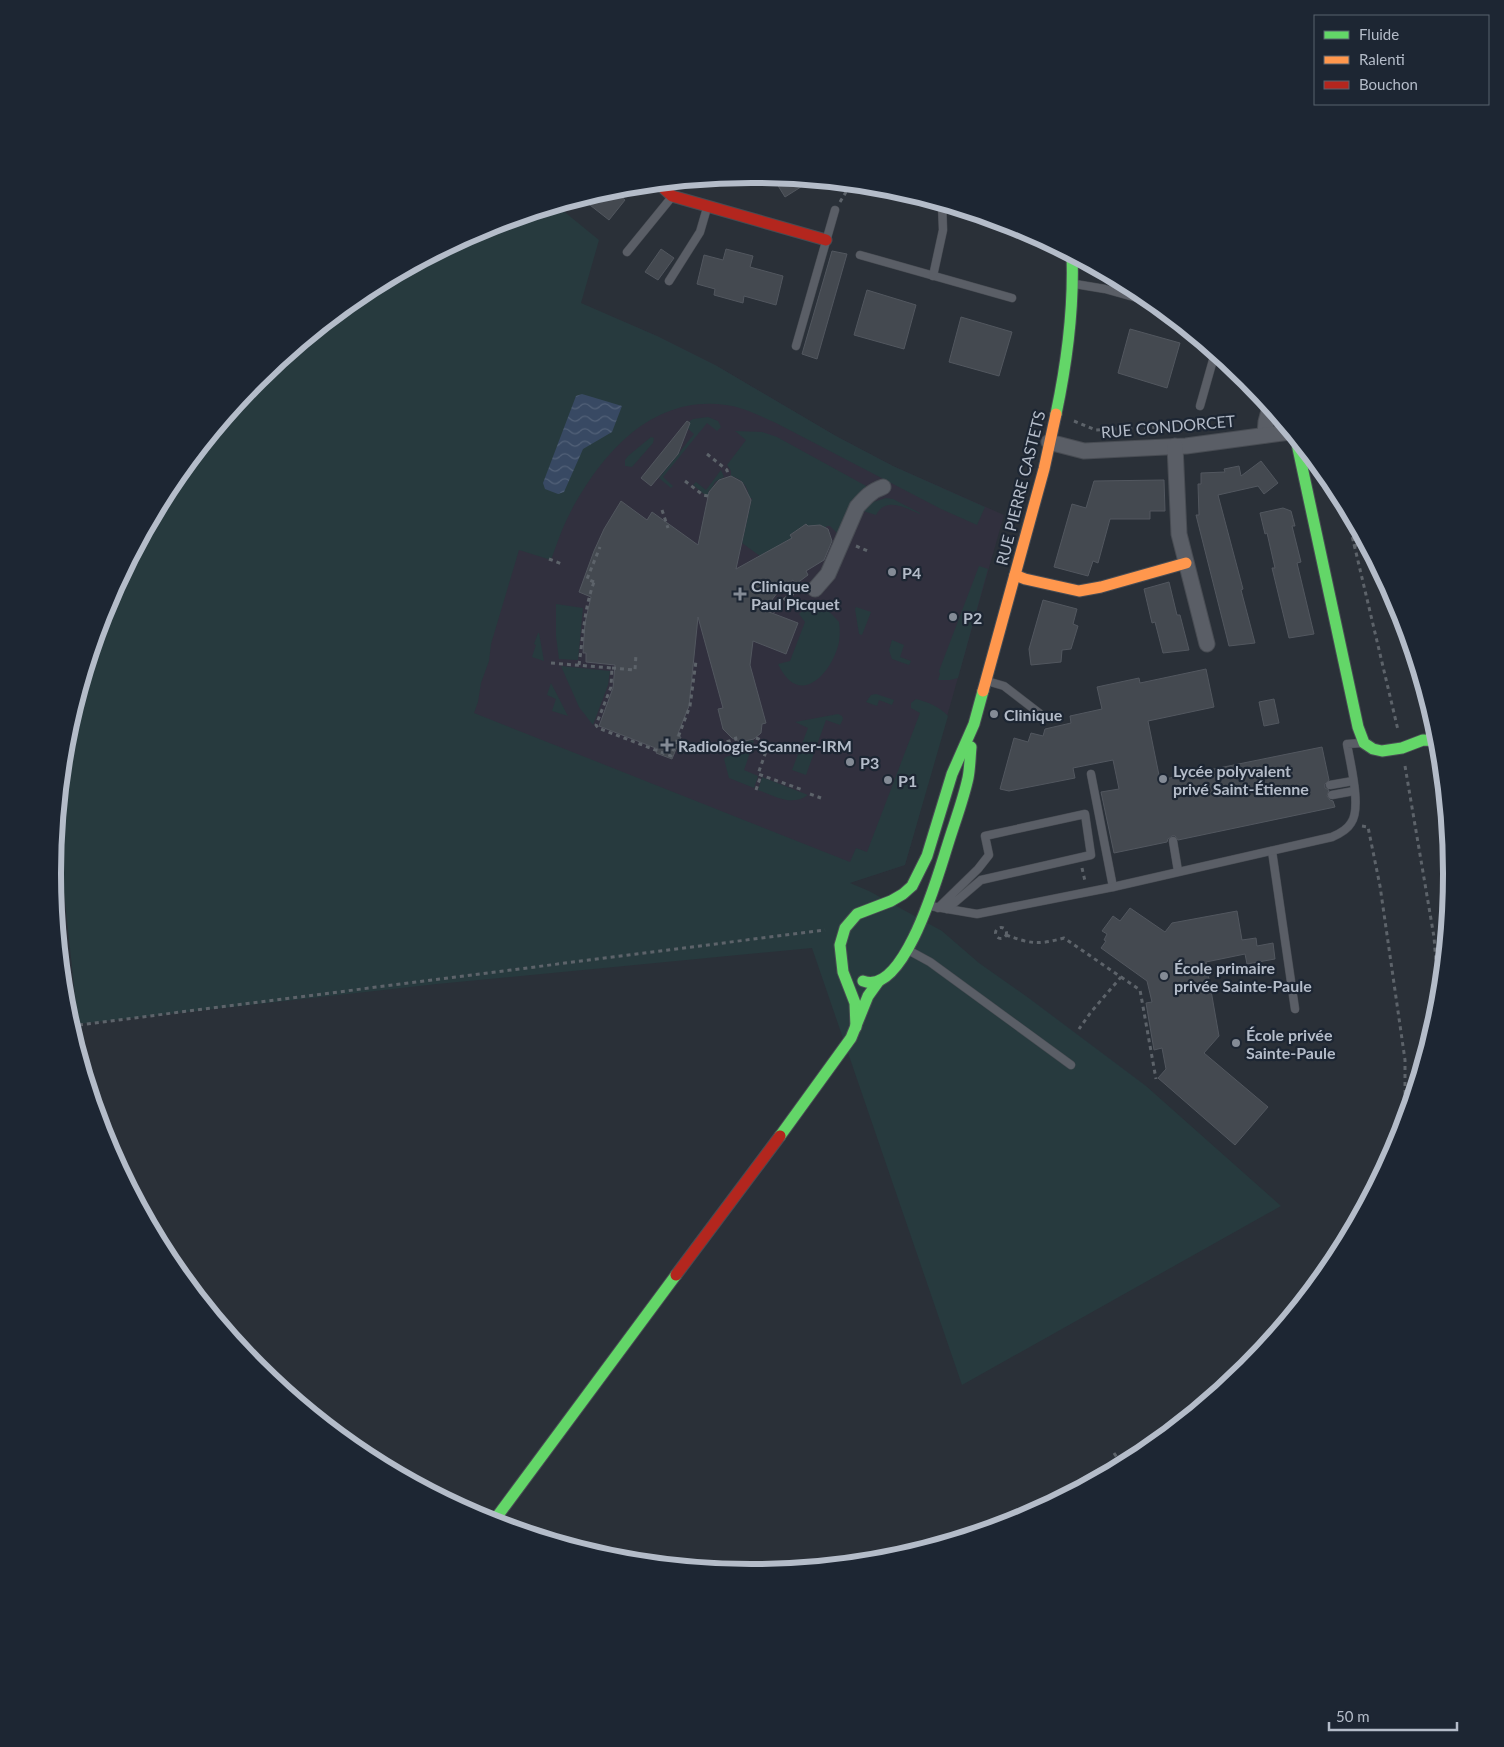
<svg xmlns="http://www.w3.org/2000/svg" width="1504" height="1747" font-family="Lato,sans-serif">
<defs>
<pattern id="water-waves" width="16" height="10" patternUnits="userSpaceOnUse" patternTransform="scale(1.25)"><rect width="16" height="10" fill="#384963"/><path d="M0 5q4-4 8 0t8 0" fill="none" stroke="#526178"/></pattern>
</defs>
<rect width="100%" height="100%" fill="#2a3038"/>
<!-- medical -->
<path fill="#31303e" d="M580 303 657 336 717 366 836 436 893 466 1004 515 905 865 849 883 459 737Z"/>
<!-- grass -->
<g fill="#273a3e">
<path d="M556 205 599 240 581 303 657 336 717 366 836 436 893 466 985 507 977 525 941 509 776 423C760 416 743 407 726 405 652 395 602 453 570 513 562 528 557 544 551 560L519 550 491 644 489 661 481 683 478 702 474 713 850 862 856 848 867 852 920 713 911 708V703L916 699C928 702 940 707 948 716L905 865 850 883 869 891 942 931 979 963 1030 999 1146 1086 1281 1206 962 1385 812 948 437 984 78 1024 57 826 66 737 106 606 171 485 258 379 364 292 485 227Z"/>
<path d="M708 417 718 421 721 427 717 431 707 423 663 477 673 486 671 488 659 478 694 434 684 425 693 419Z"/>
<path d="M735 431 762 432 777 437 868 487C851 496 845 517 838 534L830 526H827L825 528 820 525 808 526 806 524 790 535 792 538 760 556 742 543 752 498H749C748 486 742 479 731 476V471L727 465 746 440Z"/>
<path d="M651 437 654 438 653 443 632 467 625 466V460L628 456Z"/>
<path d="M721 470 724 477 715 482 711 490H709L708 495 704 494 693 485 696 482 706 490Z"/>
<path d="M886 498 893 499 920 513V514C905 508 886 496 876 515L863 511 873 502Z"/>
<path d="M979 566 988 569 958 678 950 680H938L940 674 939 671Z"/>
<path d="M556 604 583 608 578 660 559 659 556 636Z"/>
<path d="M814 604 824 606 839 622C840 629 840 635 839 642 832 674 799 709 778 664L790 661 805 622 799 614 805 608Z"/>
<path d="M856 607 871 612 862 635 859 634 855 609Z"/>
<path d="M538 633H539L544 661 532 657 536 645 534 644Z"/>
<path d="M892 640 904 645 900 657 911 661 909 665 892 659 889 650Z"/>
<path d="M561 666 610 671 608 685 593 725 579 707Z"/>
<path d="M551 683 568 716 552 711 556 699 547 695Z"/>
<path d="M876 694 894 700 892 705 879 700 877 706 866 702 871 695Z"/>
<path d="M838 714 842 716 843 719 840 725 826 720 806 775 792 770 808 728 795 722Z"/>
<path d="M752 740 754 741 744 770 758 776 754 788 729 778 724 759 726 757 742 752 740 743Z"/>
<path d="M762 777 808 795C791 807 775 796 758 790Z"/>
</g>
<!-- water -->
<path fill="url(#water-waves)" d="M582 394 622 406 612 432 583 449 564 492 558 494 545 489 543 483 576 396Z"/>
<!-- building -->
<g fill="#444950" stroke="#52575f">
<path d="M772 176 812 180 785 197Z"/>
<path d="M612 189 625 200 609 220 581 198Z"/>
<path d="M661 249 674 258 658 280 645 272Z"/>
<path d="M726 249 753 256 750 267 783 276 776 305 744 296 743 303 714 295 715 289 697 284 704 255 723 260Z"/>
<path d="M832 251 847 254 817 359 802 354Z"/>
<path d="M867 290 916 305 904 349 854 335Z"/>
<path d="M961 317 1012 332 999 376 949 362Z"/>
<path d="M1130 329 1180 343 1167 388 1118 373Z"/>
<path d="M687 421 690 423 678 454 651 486 641 478Z"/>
<path d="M1261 461 1278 483 1264 494 1258 486 1218 495 1243 589 1241 590 1255 643 1229 646 1196 515H1199L1198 484H1201V473L1225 472 1224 469 1239 466 1241 476Z"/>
<path d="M731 476 742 482 751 500 736 569 792 538 790 535 806 524 808 526 820 525 828 529 832 541 824 560 806 571 808 575 796 584 793 580 781 588 764 610 798 623 786 654 753 641 750 665 766 723 762 724 761 733 754 739 740 742 732 738 723 729 718 709 723 708 698 617 689 706 677 736 681 737 672 759 656 753 658 749 599 726 613 688 615 665 586 662V653H583L585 623 591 597 579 592 594 551 604 529 621 501 647 520 652 512 698 545 709 492 719 480Z"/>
<path d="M1164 480 1165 511H1150V519H1110L1098 563 1093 561 1088 576 1054 567 1072 504 1086 508 1094 481Z"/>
<path d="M1283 508 1291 511 1295 526H1292L1301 562 1297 563 1314 634 1289 638 1272 568H1275L1267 533 1265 534 1260 513Z"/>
<path d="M1169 582 1177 615H1180L1189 650 1163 653 1155 622 1152 623 1144 589Z"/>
<path d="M1043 600 1077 609 1073 624 1078 626 1071 649 1062 650 1061 662 1031 665 1029 649Z"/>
<path d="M1206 669 1214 707 1148 721 1160 780 1322 747 1329 780 1325 784V788L1329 790 1327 796 1330 800 1333 801 1335 807 1178 840 1175 836H1172L1168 839 1167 842 1114 853 1101 792 1119 789 1113 760 1073 768 1075 778 1009 791 1000 789 1014 738 1028 742 1031 733 1043 736 1045 729 1071 723 1070 716 1102 709 1097 687 1139 678 1140 683Z"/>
<path d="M1274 699 1279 723 1264 726 1259 702Z"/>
<path d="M1130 908 1165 932 1172 923 1237 911 1242 940 1256 938 1257 946 1273 943 1275 959 1247 964 1245 954 1206 962 1219 1036 1204 1053 1268 1107 1235 1145 1158 1078 1166 1069 1162 1048 1154 1050 1146 1003 1152 1002 1147 981 1101 948 1106 941 1104 940 1107 934 1102 931 1113 916 1120 921Z"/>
</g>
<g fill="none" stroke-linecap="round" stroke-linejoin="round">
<!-- lane casing -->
<g stroke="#484c53" stroke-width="9">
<g id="lane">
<path d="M627 252 671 198"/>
<path d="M860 255 1012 298"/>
<path d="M933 276 943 230 942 204"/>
<path d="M669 281 700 232 707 208"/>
<path d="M1075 284 1105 289 1155 303"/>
<path d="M1117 292 1120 281"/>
<path d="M796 346 835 210"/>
<path d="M1200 406 1215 353"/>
<path d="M987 681 1004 686 1043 716"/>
<path d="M1091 774 1113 887"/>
<path d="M1330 785 1353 781"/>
<path d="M1332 795 1354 791"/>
<path d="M1173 841 1178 871"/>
<path d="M1272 851 1295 1009"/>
<path d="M930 906 977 914 1113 887 1332 837C1339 834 1347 830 1351 823 1362 808 1350 762 1347 744L1362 743"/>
<path d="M938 908 978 869 989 855 985 836 1085 814 1091 855 981 880 947 909"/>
<path d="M908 950 930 962 1071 1065"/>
</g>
</g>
<!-- street casing -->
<g stroke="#484c53" stroke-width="17">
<g id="street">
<path d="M1265 435 1266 422 1270 407"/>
<path d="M1049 442 1084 451 1186 446 1290 432"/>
<path d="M1175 446 1179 534 1207 644"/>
<path d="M815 589 828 574 857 507C865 498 871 491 883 487"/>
</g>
</g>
<!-- fast casing -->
<g stroke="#484c53" stroke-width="13">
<g id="fast">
<path d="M1056 414C1067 362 1074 308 1072 255"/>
<path d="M1296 439 1358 727 1364 743 1373 749 1382 751 1402 748 1423 740 1439 741"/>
<path d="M863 981C904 997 938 875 947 847 954 824 963 801 968 778 970 768 970 757 971 747"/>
<path d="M856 1027 855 1003 843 972 840 945 845 928 857 914 891 901 903 894 912 886 927 856 952 774 974 724 983 691"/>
<path d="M780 1136 851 1038 868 996 878 982"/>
<path d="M493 1522 676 1275"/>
</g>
</g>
<!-- slow casing -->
<g stroke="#484c53" stroke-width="13">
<g id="slow">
<path d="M1015 575 1025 579 1079 591 1101 587 1186 563"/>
<path d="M983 691 1044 469 1056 414"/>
</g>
</g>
<!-- jam casing -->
<g stroke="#484c53" stroke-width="13">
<g id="jam">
<path d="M658 183 672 196 826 240"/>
<path d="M676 1275 780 1136"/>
</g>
</g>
<!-- path -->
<g stroke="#5d636a" stroke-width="3" stroke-dasharray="4 4" stroke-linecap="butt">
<path d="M840 202 846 192 856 184"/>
<path d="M1074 421 1096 430 1161 427 1168 430"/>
<path d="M707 454 727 470 728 476"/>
<path d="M685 481 703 495 708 496"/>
<path d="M1345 506 1398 730"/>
<path d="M662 510 668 528"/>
<path d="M856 546 870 552"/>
<path d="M1353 546 1365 543"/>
<path d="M549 559 562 564"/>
<path d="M594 582 587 579 600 547"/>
<path d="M773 612C780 601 789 594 802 591"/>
<path d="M551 663 612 668 611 687 596 725 598 728 671 756 690 706 696 661"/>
<path d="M579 665C583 637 584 609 594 582L597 583"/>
<path d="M612 668 635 670 636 654"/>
<path d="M756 738 769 743 758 774 803 790"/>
<path d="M719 744 736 739 735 736"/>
<path d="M1405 766 1434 937 1439 1000"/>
<path d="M756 790 761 775"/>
<path d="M810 794 821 798"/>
<path d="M1362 826 1368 827 1380 886 1405 1060V1118"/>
<path d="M1082 868 1085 881"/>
<circle cx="1001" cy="933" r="5.5"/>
<path d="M1006 935C1031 944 1038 945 1064 938L1121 977 1091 1012 1079 1029"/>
<path d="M1121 977 1140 990 1156 1079"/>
<path d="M71 1026 825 930"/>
<path d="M1114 1453 1122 1465"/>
</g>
<!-- lane -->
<use href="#lane" stroke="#5a5e66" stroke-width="8"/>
<!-- street -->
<use href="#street" stroke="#5a5e66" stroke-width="15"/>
<!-- fast -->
<use href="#fast" stroke="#63d668" stroke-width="11"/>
<!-- slow -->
<use href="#slow" stroke="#ff974d" stroke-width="11"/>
<!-- jam -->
<use href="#jam" stroke="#b3261e" stroke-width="11"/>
</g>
<!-- markers -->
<g fill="#848b96" stroke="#1d2633" stroke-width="2">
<circle cx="892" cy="572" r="5"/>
<path d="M737.5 586.5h5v5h5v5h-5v5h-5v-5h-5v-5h5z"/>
<circle cx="953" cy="617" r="5"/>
<circle cx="994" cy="714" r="5"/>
<path d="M664.5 737.5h5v5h5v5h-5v5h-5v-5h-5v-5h5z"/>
<circle cx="850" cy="762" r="5"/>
<circle cx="1163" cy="779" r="5"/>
<circle cx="888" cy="780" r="5"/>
<circle cx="1164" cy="976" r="5"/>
<circle cx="1236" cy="1043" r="5"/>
</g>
<g text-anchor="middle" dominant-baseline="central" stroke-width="4.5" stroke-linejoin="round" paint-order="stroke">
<!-- street labels -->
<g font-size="16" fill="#b4bcc9" stroke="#1d2633">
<text transform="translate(1168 426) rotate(-5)">RUE CONDORCET</text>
<text transform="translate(1020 488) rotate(-76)">RUE PIERRE CASTETS</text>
</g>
<!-- poi labels -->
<g font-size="16" font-weight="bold" fill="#b4bcc9" stroke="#1d2633" text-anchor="start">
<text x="902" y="572">P4</text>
<text x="751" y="585">Clinique<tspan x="751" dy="18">Paul Picquet</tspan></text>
<text x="963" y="617">P2</text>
<text x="1004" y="714">Clinique</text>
<text x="678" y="745">Radiologie-Scanner-IRM</text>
<text x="860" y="762">P3</text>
<text x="1173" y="770">Lycée polyvalent<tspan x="1173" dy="18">privé Saint-Étienne</tspan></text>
<text x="898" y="780">P1</text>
<text x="1174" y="967">École primaire<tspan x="1174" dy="18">privée Sainte-Paule</tspan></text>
<text x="1246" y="1034">École privée<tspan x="1246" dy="18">Sainte-Paule</tspan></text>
</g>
</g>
<!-- crop -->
<path d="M0 0H1504V1747H0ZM751 183H753A690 690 0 0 1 1443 873V874A690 690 0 0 1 753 1564H751A690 690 0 0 1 61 874V873A690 690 0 0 1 751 183Z" fill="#1d2633" fill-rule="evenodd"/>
<path fill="none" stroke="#b4bcc9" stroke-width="6" d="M751 183H753A690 690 0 0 1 1443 873V874A690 690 0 0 1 753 1564H751A690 690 0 0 1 61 874V873A690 690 0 0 1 751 183Z"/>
<!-- legend -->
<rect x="1314" y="15" width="175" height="90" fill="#1d2633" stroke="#59626f"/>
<rect x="1324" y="31" width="25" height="8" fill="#63d668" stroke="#59626f"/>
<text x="1359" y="40" font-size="15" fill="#b4bcc9">Fluide</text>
<rect x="1324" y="56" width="25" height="8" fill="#ff974d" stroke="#59626f"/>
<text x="1359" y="65" font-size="15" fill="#b4bcc9">Ralenti</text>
<rect x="1324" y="81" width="25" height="8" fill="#b3261e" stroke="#59626f"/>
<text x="1359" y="90" font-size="15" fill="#b4bcc9">Bouchon</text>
<!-- scale -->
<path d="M1329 1722v8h128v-8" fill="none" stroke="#b4bcc9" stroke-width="2.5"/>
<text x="1336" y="1722" font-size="15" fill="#b4bcc9" stroke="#1d2633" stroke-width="4" paint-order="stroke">50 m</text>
</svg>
